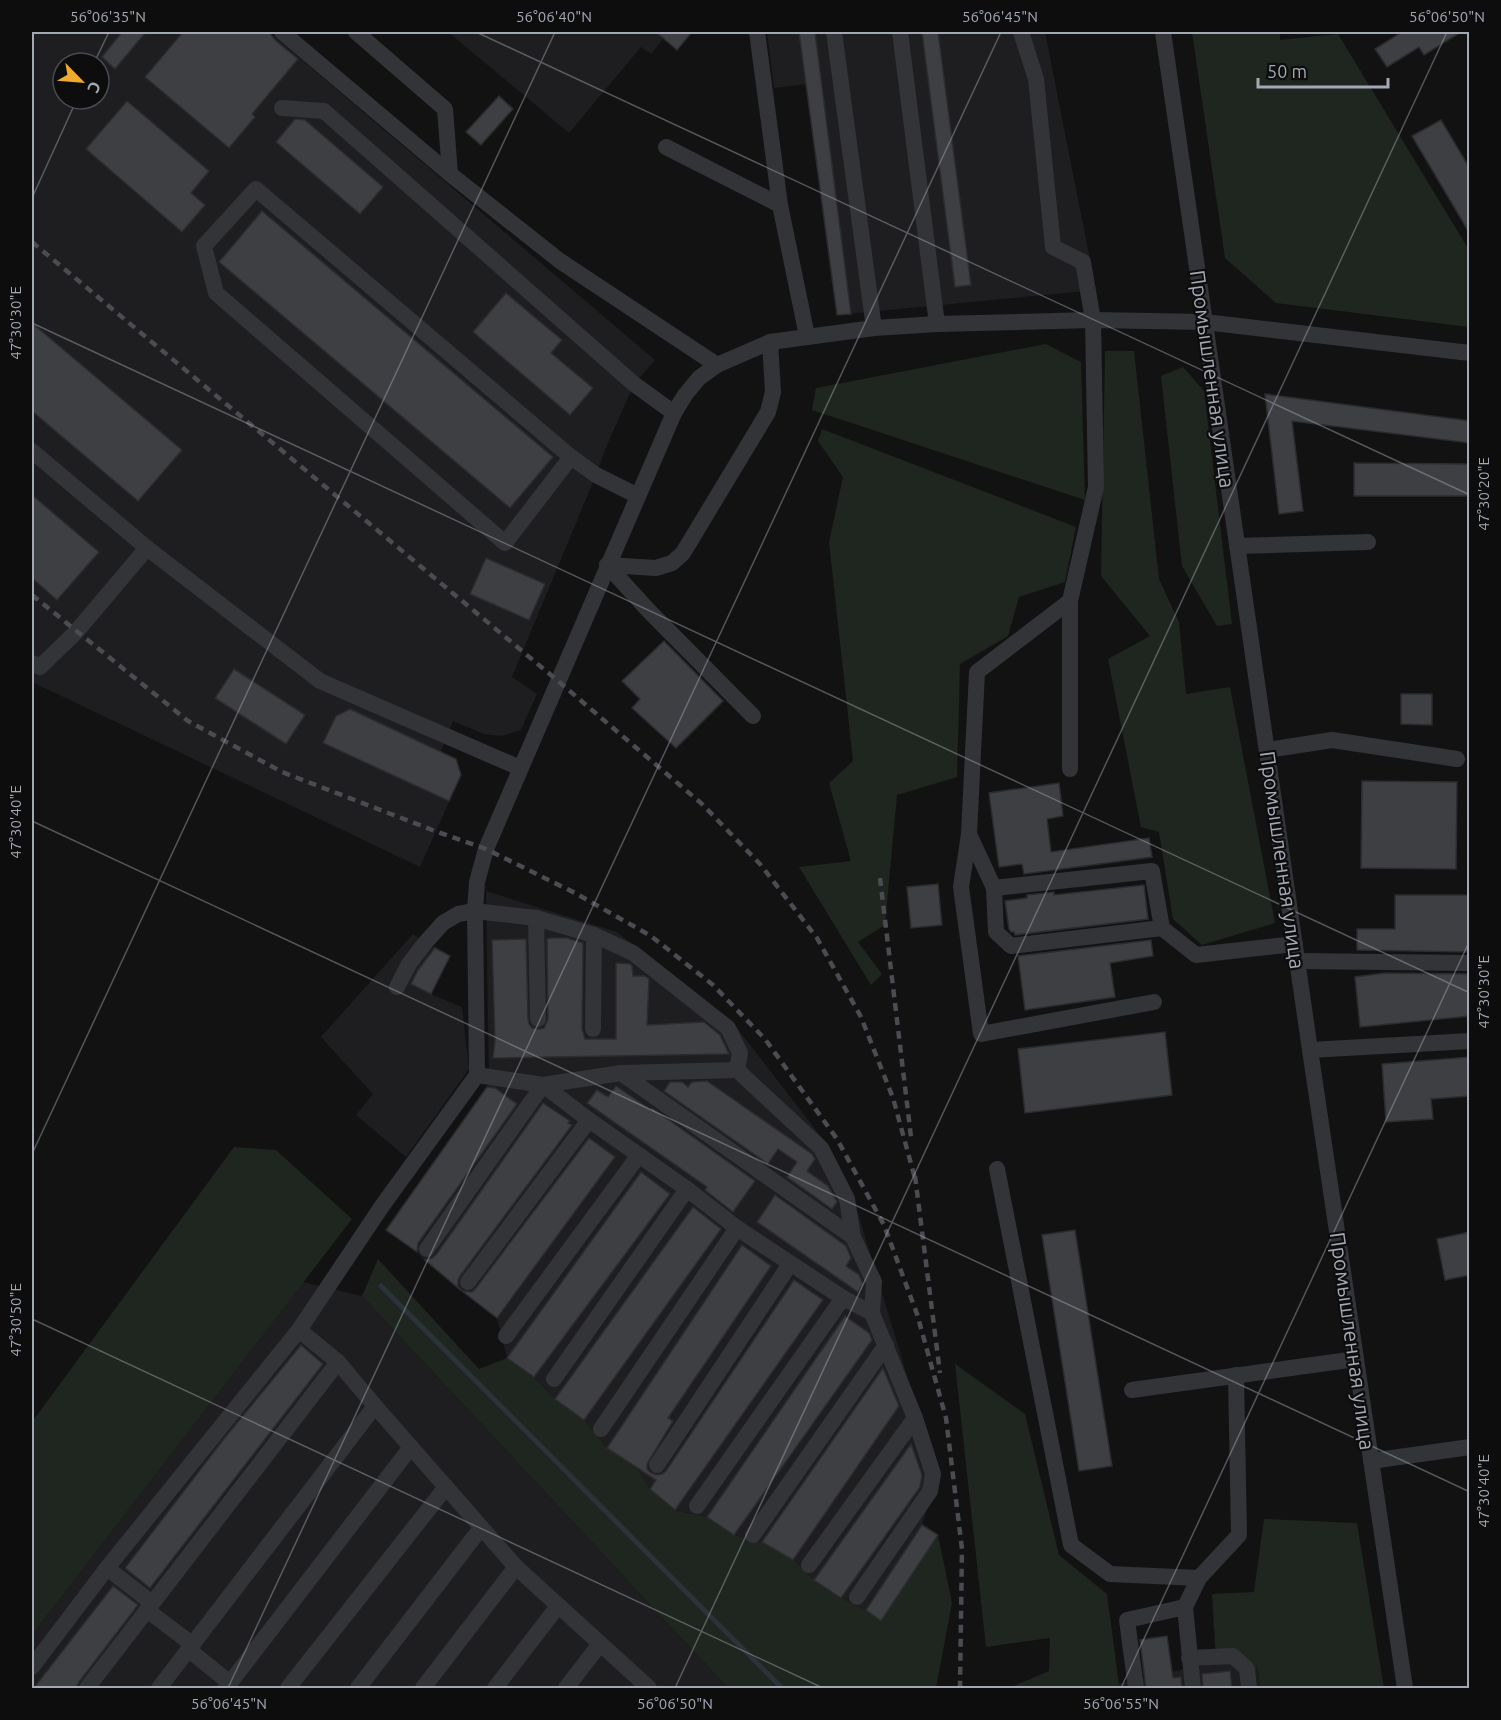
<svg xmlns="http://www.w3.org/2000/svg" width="1501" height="1720" font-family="Ubuntu,sans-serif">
<rect width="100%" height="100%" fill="#121213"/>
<!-- built -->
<g fill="#1e1e20" fill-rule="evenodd">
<path d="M32 32H269L655 360 634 384 607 445 596 475 512 677 537 694 521 730 502 736 484 734 453 721 441 751 456 759 461 775 420 867 32 682ZM63 63H99V99H63Z"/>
<path d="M448 32H692L677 50 664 38 651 54 641 47 569 133Z"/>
<path d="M767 32H1045L1096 290 837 315 806 84 774 88Z"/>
<path d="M486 891 617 932 737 1028 829 1147 854 1200 938 1478 922 1524 938 1535 881 1621 865 1610 841 1598 814 1580 793 1560 762 1542 734 1535 707 1517 675 1510 650 1489 636 1466 607 1448 584 1420 555 1399 534 1377 507 1358 497 1318 425 1261 415 1250 386 1230 489 1084Z"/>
<path d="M413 934 429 945 450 956 431 994 462 1007 469 1069 406 1157 356 1115 373 1094 321 1037Z"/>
<path d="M303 1282 362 1296 728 1688H32V1635Z"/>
<path d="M1216 1662 1257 1665 1260 1688H1100Z"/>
</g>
<!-- green -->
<g fill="#1e261f">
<path d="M1192 32H1280V40L1338 34 1469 250V327L1276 303 1225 258Z"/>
<path d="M1046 344 1081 362 1085 500 812 410 816 388Z"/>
<path d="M1105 351H1134L1159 579 1179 622 1186 694 1230 687 1275 923 1202 945 1173 919 1159 832 1141 827 1108 659 1150 636 1101 576Z"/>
<path d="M1183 367 1204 391 1232 624 1217 626 1182 566 1161 376Z"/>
<path d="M822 429 1076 527 1065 582 1019 597 1008 636 960 664 957 777 897 795 885 925 858 942 882 974 871 985 799 867 851 861 829 783 853 761 829 542 843 477 818 441Z"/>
<path d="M234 1147 276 1150 352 1219 32 1635V1422Z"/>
<path d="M378 1259 479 1369 507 1358 534 1377 555 1399 584 1420 607 1448 636 1466 650 1489 674 1510 707 1517 734 1535 762 1542 793 1560 814 1580 841 1598 865 1610 881 1621 938 1535 952 1603 936 1688H728L362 1296Z"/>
<path d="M955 1364 1025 1414 1059 1555 1107 1594 1119 1685 1100 1688H1009L1049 1671 1050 1638 986 1647Z"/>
<path d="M1264 1519 1357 1523 1384 1688H1260L1257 1665 1216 1662 1212 1594 1254 1592Z"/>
</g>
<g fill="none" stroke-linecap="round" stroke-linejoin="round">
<!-- stream -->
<path stroke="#2a3339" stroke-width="5" d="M381 1286 782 1688"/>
</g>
<!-- building -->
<g fill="#3e3f43" stroke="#2c2c2f" stroke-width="1.5">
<path d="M122 32H146L115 69 102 57Z"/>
<path d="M183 32H269L275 40 298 59 252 114 255 117 229 148 145 77Z"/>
<path d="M656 32H692L677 50Z"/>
<path d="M799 32H815L851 314 837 315Z"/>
<path d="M922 32H938L971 285 955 287Z"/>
<path d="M1402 32H1461L1424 55 1419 47 1387 67 1375 49Z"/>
<path d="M499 96 513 109 481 145 466 132Z"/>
<path d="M127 101 209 171 191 193 205 205 182 232 86 149Z"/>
<path d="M295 119 305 120 383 187 360 214 276 142Z"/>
<path d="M1441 120 1470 169V234L1412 136Z"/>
<path d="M262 211 553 457 510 508 219 262Z"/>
<path d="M506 293 562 340 551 353 593 388 570 415 473 332Z"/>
<path d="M32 323 182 450 138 501 32 411Z"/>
<path d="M1265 394 1470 421V443L1292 421 1303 511 1279 514Z"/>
<path d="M1354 463 1470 464V496H1354Z"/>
<path d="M32 495 99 552 57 600 32 578Z"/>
<path d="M486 558 545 584 529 620 470 594Z"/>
<path d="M664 641 723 701 676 748 632 708 640 699 622 681Z"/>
<path d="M234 669 305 715 286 744 215 698Z"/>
<path d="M1401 694H1432V725L1401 724Z"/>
<path d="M350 709 456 759 461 775 449 801 323 743 336 716Z"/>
<path d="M1362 781 1457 782 1456 869 1361 868Z"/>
<path d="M1059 783 1063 816 1047 819 1051 852 1149 838 1152 857 1024 874 1022 864 999 867 989 793Z"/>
<path d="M938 884 942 925 911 928 907 887Z"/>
<path d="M1144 885 1148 919 1015 935 1014 932H1011L1009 929 1005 901 1027 898V895L1054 892V895Z"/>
<path d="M1395 895H1469L1470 952 1357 950V929H1395Z"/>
<path d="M551 938H567L583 943 582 1029 585 1039H616V963L630 964 632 966 633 976H645L649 979 647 1025 704 1022 720 1035 729 1054 493 1058 495 1041 492 940 526 939 528 1019 529 1024 532 1028 539 1029 544 1028 548 1019 547 939Z"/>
<path d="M1151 940 1153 956 1110 963 1115 997 1025 1010 1018 956Z"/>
<path d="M435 948 450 956 431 994 411 984 418 970Z"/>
<path d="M1385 973 1470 974V1016L1360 1027 1355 977Z"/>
<path d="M1165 1032 1172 1095 1025 1113 1018 1049Z"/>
<path d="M1470 1057V1096L1431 1099 1433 1119 1386 1122 1382 1064Z"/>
<path d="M707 1081 812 1154 815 1159 807 1171 828 1186 837 1202 832 1209 787 1177 797 1162 778 1149 768 1164 664 1091 670 1082H682L688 1087 692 1082Z"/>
<path d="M616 1086 651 1110 652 1108 755 1181 733 1212 705 1190 707 1187 587 1103 597 1090 608 1097Z"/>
<path d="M487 1087 495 1088 517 1104 418 1243 417 1252 386 1230Z"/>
<path d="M543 1103 570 1121 568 1123 572 1125 460 1276 458 1280V1286L462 1291 472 1292 476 1288 589 1138 615 1157 497 1318 458 1288 425 1260 432 1258 436 1255Z"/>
<path d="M641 1172 670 1194 534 1377 507 1358Z"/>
<path d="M775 1195 846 1246 851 1258 846 1266 859 1275 863 1284 858 1292 757 1222Z"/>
<path d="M693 1207 721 1229 584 1420 555 1399Z"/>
<path d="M1075 1230 1112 1466 1079 1471 1042 1235Z"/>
<path d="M1470 1232V1275L1445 1280 1437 1239Z"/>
<path d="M742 1245 771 1266 668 1418 673 1421 647 1464V1469L651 1473 657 1475 662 1474 666 1471 794 1280 823 1300 675 1510 650 1489 656 1480 607 1448Z"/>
<path d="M845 1316 869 1333 872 1340 734 1535 707 1517Z"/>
<path d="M301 1345 323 1364 150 1588 125 1568 223 1440Z"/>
<path d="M883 1368 899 1406 793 1560 762 1542Z"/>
<path d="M911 1444 922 1475 920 1487 841 1598 814 1580Z"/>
<path d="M922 1525 938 1535 881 1621 866 1610Z"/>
<path d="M113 1586 138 1605 79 1682 75 1689H33Z"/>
<path d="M1167 1636 1173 1678 1181 1677 1182 1689H1146L1140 1640Z"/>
<path d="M1230 1671 1232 1689H1203L1202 1674Z"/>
</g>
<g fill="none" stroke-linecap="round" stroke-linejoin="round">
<!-- minor -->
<g stroke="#333438" stroke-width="16">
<path d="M282 32 450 174 560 261 717 365"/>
<path d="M356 32 445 109 450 174"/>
<path d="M757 32 780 205"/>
<path d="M834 32 874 328"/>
<path d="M900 32 937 324"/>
<path d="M1021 32 1036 79 1053 247 1083 262 1093 320 1096 487 1070 601V769"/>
<path d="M1163 32 1310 1050 1405 1688"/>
<path d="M282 108 324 111 634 384 674 413"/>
<path d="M666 147 780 205 807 336"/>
<path d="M32 451 147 548 320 681 520 768"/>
<path d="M571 457 505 543 216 293 204 246 256 189 571 457 596 475 638 496"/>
<path d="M1237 546 1368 542"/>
<path d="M607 565 656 568 672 563 683 553 768 412 773 392 770 342"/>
<path d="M607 565 648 610 753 716"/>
<path d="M1070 601 977 672 969 834 961 887 981 1034 1154 1002"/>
<path d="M32 663 40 667 76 632 147 548"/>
<path d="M1267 750 1332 740 1457 759"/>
<path d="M969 834 994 888 1152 871 1162 928 1196 955 1295 944"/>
<path d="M994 888 996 932 1011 946 1162 928"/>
<path d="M536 918 538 1019"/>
<path d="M1297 961 1470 963"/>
<path d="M397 987 409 964 425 943 443 923 458 914 475 911 536 918 594 935 633 953 728 1028 740 1053 737 1070 821 1148 847 1199 853 1237 874 1282 872 1313 915 1418 933 1474 930 1491 857 1597"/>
<path d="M593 1029 594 935"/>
<path d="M1310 1050 1470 1041"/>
<path d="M621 1073 737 1070"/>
<path d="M477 1075 543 1085 589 1120 687 1189 737 1228 843 1298 872 1313"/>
<path d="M997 1169 1071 1545 1110 1574 1199 1578"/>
<path d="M427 1249 543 1085 621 1073 853 1237"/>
<path d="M468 1282 589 1120"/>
<path d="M506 1336 639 1155"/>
<path d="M554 1379 687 1189"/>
<path d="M1132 1390 1356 1359"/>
<path d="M601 1429 737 1228"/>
<path d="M1371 1461 1470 1447"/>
<path d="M657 1465 790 1264"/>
<path d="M697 1506 843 1298"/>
<path d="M753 1535 886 1345"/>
<path d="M809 1565 915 1418"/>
<path d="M107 1568 152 1603"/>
<path d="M147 1610 193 1645"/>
<path d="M189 1650 230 1683"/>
<path d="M1189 1658 1233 1656 1247 1669 1249 1688"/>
<path d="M32 1667 107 1568 299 1330"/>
<path d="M87 1688 338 1362"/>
<path d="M159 1688 375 1406"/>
<path d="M226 1688 411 1447"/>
<path d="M288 1688 446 1487"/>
<path d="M358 1688 481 1528"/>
<path d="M423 1688 516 1567"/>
<path d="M495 1688 558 1606"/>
<path d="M566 1688 600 1644"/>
<path d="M649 1688 516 1567 375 1406 338 1362 299 1330 382 1206 477 1075 475 911 477 882 486 849 674 413 685 395 699 378 717 365 770 342 874 328 937 324 1093 320 1205 322 1470 353"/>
<path d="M1136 1688 1127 1620 1185 1607"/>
<path d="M1193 1688 1185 1607 1199 1578 1239 1535 1236 1375"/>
</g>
<!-- rail -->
<g stroke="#4a4c51" stroke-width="4.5" stroke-dasharray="8 6" stroke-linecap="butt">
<path d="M32 242 558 681 702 804 760 864 817 938 861 1017 893 1098 916 1182"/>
<path d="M32 595 188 721 282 772 435 831 486 849 575 893 651 936 713 985 765 1039 837 1139 884 1225 917 1314 946 1418 962 1549 960 1688"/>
<path d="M880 878 911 1137"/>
<path d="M915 1176 940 1373"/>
</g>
</g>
<!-- ticks -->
<path fill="none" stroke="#a3a9b4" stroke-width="1.5" stroke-opacity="0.45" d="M476 32 1470 495M94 63 109 32M32 198 77 99M32 323 1470 993M32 821 1470 1492M32 1154 555 32M32 1319 823 1688M228 1688 1001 32M675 1688 1447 32M1121 1688 1470 940"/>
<g text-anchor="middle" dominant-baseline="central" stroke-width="4.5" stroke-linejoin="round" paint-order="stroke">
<!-- street labels -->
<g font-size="21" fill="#a3a9b4" stroke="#0d0d0e">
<text transform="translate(1213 379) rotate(82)">Промышленная улица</text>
<text transform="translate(1283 860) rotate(82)">Промышленная улица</text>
<text transform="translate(1353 1341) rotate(82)">Промышленная улица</text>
</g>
</g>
<!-- border -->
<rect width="1501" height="1720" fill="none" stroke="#0d0d0e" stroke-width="66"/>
<!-- north arrow -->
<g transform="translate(81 81) rotate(115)"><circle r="28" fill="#0d0d0e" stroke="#494b50" stroke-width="1.5"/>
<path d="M0-4.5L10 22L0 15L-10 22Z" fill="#f0aa2d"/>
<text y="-9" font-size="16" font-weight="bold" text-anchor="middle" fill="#a3a9b4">С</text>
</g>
<!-- scale -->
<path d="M1258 78v9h130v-9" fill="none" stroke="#a3a9b4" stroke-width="3"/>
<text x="1267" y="78" font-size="18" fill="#a3a9b4" stroke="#0d0d0e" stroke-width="4.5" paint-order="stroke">50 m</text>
<rect x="33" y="33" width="1435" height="1654" fill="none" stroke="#a3a9b4" stroke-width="2"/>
<g font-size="15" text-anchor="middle" fill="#a3a9b4">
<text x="108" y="22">56°06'35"N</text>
<text x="554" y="22">56°06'40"N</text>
<text x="1000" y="22">56°06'45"N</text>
<text x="1447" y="22">56°06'50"N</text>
<text transform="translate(16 323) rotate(-90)" y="5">47°30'30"E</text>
<text transform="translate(1484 494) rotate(-90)" y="5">47°30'20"E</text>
<text transform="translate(16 822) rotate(-90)" y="5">47°30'40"E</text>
<text transform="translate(1484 992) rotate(-90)" y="5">47°30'30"E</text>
<text transform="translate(16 1320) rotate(-90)" y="5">47°30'50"E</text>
<text transform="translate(1484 1491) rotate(-90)" y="5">47°30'40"E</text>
<text x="229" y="1709">56°06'45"N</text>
<text x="675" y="1709">56°06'50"N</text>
<text x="1121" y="1709">56°06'55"N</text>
</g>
</svg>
